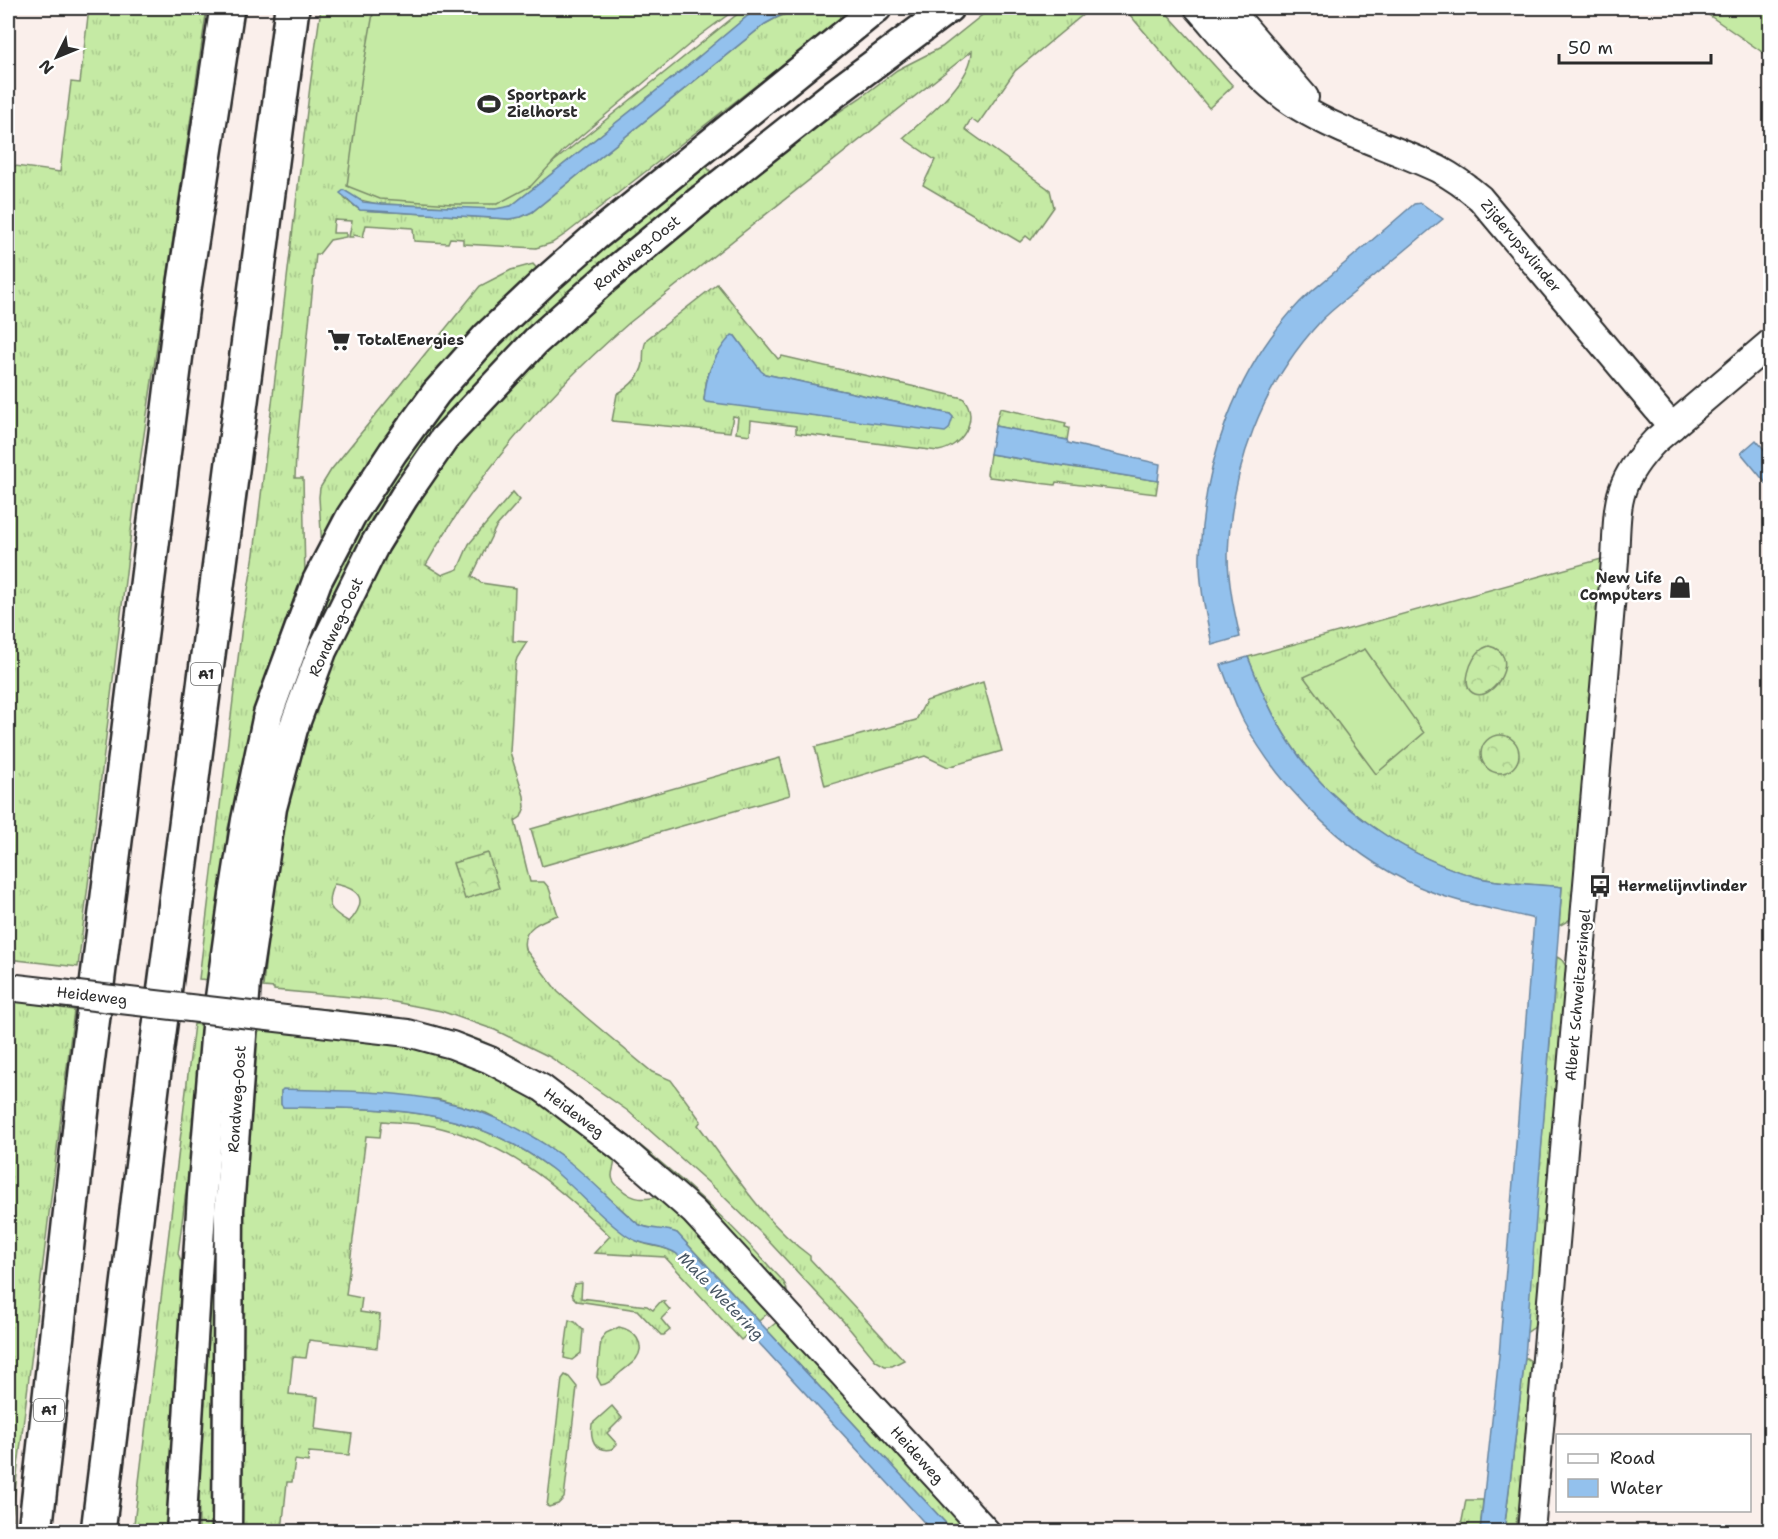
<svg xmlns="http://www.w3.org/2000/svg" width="1778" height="1539" font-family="'Shantell Sans',sans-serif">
<defs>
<pattern id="grass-tufts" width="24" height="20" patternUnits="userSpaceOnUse" patternTransform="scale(1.5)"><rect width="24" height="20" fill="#c5eaa4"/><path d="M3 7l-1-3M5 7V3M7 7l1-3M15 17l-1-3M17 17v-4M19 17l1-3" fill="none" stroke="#a9c98d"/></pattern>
<pattern id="park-crowns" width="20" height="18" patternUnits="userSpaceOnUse" patternTransform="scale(1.5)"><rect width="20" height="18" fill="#c5eaa4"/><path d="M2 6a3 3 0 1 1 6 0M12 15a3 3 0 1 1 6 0" fill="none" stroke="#a9c98d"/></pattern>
</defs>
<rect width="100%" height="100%" fill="#faefeb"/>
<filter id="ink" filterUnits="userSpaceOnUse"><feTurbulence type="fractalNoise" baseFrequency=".0167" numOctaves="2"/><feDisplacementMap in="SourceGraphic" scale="12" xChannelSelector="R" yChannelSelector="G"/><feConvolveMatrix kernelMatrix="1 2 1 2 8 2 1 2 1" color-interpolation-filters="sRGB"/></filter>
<g filter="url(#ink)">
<!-- grass -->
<g fill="url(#grass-tufts)" stroke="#788a68" stroke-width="1.5" fill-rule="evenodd">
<path d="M89 8H207L137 482 78 967 8 959V165L60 172 71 82 80 83Z"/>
<path d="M321 8H399L547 167 745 8H757L695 60 511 206C492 212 471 209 451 207 427 206 404 205 381 204 367 203 357 197 345 199L360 210 509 219 521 217 532 212 765 24C798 5 818 8 855 8L567 233 552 243 536 248 463 244V239L450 238 448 243 414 241 413 228 366 225 363 237 354 235 353 237H349L352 221 334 220 333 233H346V237L330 240 319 254H316L296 454 295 478H303L305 577 286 619 263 686 245 767 228 828 211 980 199 979 242 626 254 554 310 86Z"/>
<path d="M991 8H1091L1015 71 978 124 971 119 965 129 1050 190 1054 207 1031 240 1026 236 1020 242 923 185 935 160 903 138C925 118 972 82 972 51L629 323C548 393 478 472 426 565L442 575 458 569 469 544 513 492 520 500 496 527 472 576 481 583 515 588 513 641 527 642 517 658 515 665 510 752 524 796 525 807 521 817 515 821 530 882H544L549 888 558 915C543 920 520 928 525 949L558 992 586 1017 652 1072 671 1080 701 1121 698 1125C732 1170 764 1223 810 1256V1259L904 1360 892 1366H885L876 1361 843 1321 760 1232 720 1193 628 1111 550 1057 495 1030 441 1011 384 1000 274 990V988L263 987 266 955H264L261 987 257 986 280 831 303 739 335 650 403 520 461 438 565 327 789 145 860 98 897 70 942 47ZM334 884C362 889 368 901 349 922 330 911 324 905 334 884Z"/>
<path d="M1124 8H1162L1233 86 1209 108Z"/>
<path d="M703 162 714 176 397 486 277 728 318 611 367 514 457 384 544 296Z"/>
<path d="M533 264 539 271 322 550 319 497 320 488 331 470 480 286 511 270Z"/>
<path d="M717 284 778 359 782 356 963 398C981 418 961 448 938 451L796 433V426L751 420 750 435 736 433 738 417 733 416 730 432 612 421 617 394C629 387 640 378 643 364 644 354 642 348 647 339ZM735 336 761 372 765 374 950 414 953 418 704 400C707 365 713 361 735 336Z"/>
<path d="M1000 408 1066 423 1065 427 1069 428 1067 440 995 426Z"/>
<path d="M990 454 1158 481 1156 494 1056 482 1055 485 989 477 987 474Z"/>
<path d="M1605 558 1571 919 1559 926 1562 887C1535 884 1506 884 1480 878 1409 859 1330 806 1290 743 1272 716 1260 687 1248 657Z"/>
<path d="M983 682 1002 751 948 767 925 756 825 786 815 747 916 720 926 701Z"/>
<path d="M780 758 790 795 542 866 531 829Z"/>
<path d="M1557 957 1562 960 1571 974 1536 1326 1526 1333Z"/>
<path d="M8 1000 74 1010 10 1532 8 1531Z"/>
<path d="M293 1006C357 1012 424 1017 484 1042 515 1055 544 1073 571 1092 642 1144 711 1201 769 1266 776 1274 787 1282 787 1292L753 1256 534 1072 291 1007Z"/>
<path d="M194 1024 207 1026 178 1254 183 1265 167 1531 133 1532Z"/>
<path d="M228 1027 217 1531 199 1532 198 1423Z"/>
<path d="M269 1029 390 1040 452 1056 511 1081 613 1154C617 1166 612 1167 612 1176 612 1181 616 1185 620 1188 634 1201 644 1200 663 1196L705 1237 728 1268 768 1313 759 1321 677 1233C664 1229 651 1231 638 1224L562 1156 538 1140 486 1113 437 1099 281 1091V1104L283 1107C385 1109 466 1104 552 1169 580 1191 602 1218 631 1238 645 1248 663 1244 677 1254L750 1332 741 1340 665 1257 594 1253 610 1236C555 1184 508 1143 433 1126 417 1122 399 1123 382 1121L380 1137 366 1136 346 1295 362 1298 360 1312 380 1315 377 1348 309 1340 306 1358 293 1357 289 1394 318 1397 315 1429 352 1434 349 1455 309 1452 308 1462 295 1460 292 1482H287L282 1531 238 1532C240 1364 239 1196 252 1030L269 1031Z"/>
<path d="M582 1283 581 1298 647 1306 653 1310 661 1301 665 1302 664 1303 670 1310 661 1319 670 1330 664 1335H661L637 1310 577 1301 573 1297 572 1293 575 1284Z"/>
<path d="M569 1320 575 1322 583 1330 581 1353 572 1360 564 1358Z"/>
<path d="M777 1322 973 1531H953L767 1330Z"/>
<path d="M619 1327C634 1330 647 1344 636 1359 632 1364 626 1368 621 1372 615 1377 610 1384 601 1385L597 1377 601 1339 606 1333Z"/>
<path d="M1525 1357 1532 1362 1533 1373 1520 1514 1517 1516 1515 1531 1504 1532Z"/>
<path d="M565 1375 569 1377 577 1387 564 1498 558 1504 549 1507 547 1506 562 1379Z"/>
<path d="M612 1406 622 1418 607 1433 617 1444 612 1449C594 1453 590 1438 592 1424Z"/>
<path d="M1466 1500H1483L1480 1531H1460Z"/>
</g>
<!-- park -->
<g fill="url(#park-crowns)" stroke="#788a68" stroke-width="1.5">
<path d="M1489 646C1523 654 1494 701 1475 694 1459 688 1471 657 1481 650 1483 648 1486 647 1489 646Z"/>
<circle cx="1500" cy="754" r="19"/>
<path d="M488 853 499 888 465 899 453 863Z"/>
</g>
<!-- garden -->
<g fill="#c5eaa4" stroke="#788a68" stroke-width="1.5">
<path d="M374 8H737L698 37 563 151 531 186 497 204H452L380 199 347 186 362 75Z"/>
<path d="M1701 8H1768L1770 9V45L1765 54 1700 9Z"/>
<path d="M1365 649 1424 733 1376 774 1304 677Z"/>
</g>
<!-- water -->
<g fill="#93c1ed" stroke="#69859f" stroke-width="1.5">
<path d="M757 8H813L785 13 765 24 532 212 521 217 509 219 360 210 340 193 344 190 363 202 381 204 495 209 511 206 695 60Z"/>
<path d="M1421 203 1443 219C1416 241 1389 264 1362 286 1348 298 1332 309 1320 322 1261 386 1231 469 1228 555 1228 583 1234 610 1240 637L1212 645C1206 615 1199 585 1200 554 1204 461 1235 370 1300 302 1312 290 1326 280 1338 269 1364 247 1389 226 1414 204Z"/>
<path d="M732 335 735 336 761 371 765 374 950 414 953 417 949 429 945 432 706 402 704 400C706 374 714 354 732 335Z"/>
<path d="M995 426 1067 440 1068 443 1160 464 1158 481 990 454Z"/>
<path d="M1756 440 1770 456V488L1741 453Z"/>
<path d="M1248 657C1260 687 1272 716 1290 743 1330 806 1409 859 1480 878 1506 884 1536 884 1562 887L1525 1357 1504 1531H1480L1499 1356 1534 919C1500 910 1465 905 1432 892 1354 863 1282 792 1243 720 1234 702 1228 683 1221 665Z"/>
<path d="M283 1089C391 1093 467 1088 559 1154 588 1175 611 1202 638 1224 651 1231 664 1227 677 1233L953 1531H932L677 1254C662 1243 642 1247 627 1236 599 1217 578 1190 552 1169 466 1104 385 1109 283 1107L281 1104V1091Z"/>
</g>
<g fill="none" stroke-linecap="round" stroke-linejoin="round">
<!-- secondary casing -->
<g stroke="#2b2b2b" stroke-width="30">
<g id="secondary">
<path d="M1198 8C1229 43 1259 82 1299 107 1343 134 1392 147 1438 169 1453 177 1467 187 1480 198L1672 427"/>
<path d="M1228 8 1305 97"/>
<path d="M259 1016 408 1033 452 1045 490 1060 542 1088 621 1148 694 1212 987 1532"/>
<path d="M1531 1532 1615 560C1618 504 1614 484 1655 441L1770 343"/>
</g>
</g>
<!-- primary casing -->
<g stroke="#2b2b2b" stroke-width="33">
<g id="primary">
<path d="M181 1532 202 1195 216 1027 234 895 246 820 268 714 317 581 351 516 393 452 436 393 486 337 544 282 595 237 877 8"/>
<path d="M227 1532 229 1210 246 982 272 808 293 729 322 651 375 544 404 497 444 439 536 341 606 278 698 202 834 94 949 8"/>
</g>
</g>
<!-- highway casing -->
<g stroke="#2b2b2b" stroke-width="38">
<g id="highway">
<path d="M35 1532 86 1072 184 289 227 8"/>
<path d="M98 1532 154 1071 292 8"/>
</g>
</g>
<!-- secondary -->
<use href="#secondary" stroke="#fff" stroke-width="26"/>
<!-- primary -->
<use href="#primary" stroke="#fff" stroke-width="28"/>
<!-- highway -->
<use href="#highway" stroke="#fff" stroke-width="33"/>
<!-- secondary-bridge casing -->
<g stroke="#2b2b2b" stroke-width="30" stroke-linecap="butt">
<path id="secondary-bridge" d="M8 987 259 1016"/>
</g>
<!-- secondary-bridge -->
<use href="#secondary-bridge" stroke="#fff" stroke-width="26"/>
</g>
</g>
<!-- icons -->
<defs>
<g id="stadium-bare" transform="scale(1.8)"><path d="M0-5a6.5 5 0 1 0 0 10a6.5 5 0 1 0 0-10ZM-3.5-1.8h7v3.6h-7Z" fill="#2b2b2b" stroke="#fff" stroke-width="2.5" paint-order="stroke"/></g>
<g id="supermarket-bare" transform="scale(1.8)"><path d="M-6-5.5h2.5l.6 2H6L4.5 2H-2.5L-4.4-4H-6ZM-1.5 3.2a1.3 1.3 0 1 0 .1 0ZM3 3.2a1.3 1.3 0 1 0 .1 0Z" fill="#2b2b2b" stroke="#fff" stroke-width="2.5" paint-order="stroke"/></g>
<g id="shop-bare" transform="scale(1.8)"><path d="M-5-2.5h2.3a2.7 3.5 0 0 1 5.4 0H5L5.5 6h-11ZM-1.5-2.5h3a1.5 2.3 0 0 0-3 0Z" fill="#2b2b2b" stroke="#fff" stroke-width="2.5" paint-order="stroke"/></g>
<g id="bus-bare" transform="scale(1.8)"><path d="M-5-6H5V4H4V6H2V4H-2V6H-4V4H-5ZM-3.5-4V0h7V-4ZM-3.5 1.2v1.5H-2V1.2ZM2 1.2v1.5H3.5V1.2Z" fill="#2b2b2b" stroke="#fff" stroke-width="2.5" paint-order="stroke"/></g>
</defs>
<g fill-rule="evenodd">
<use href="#stadium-bare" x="489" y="104"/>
<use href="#supermarket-bare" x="339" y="340"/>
<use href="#shop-bare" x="1680" y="587"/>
<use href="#bus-bare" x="1600" y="886"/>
</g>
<g text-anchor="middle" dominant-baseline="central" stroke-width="5" stroke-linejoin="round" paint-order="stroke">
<!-- shield labels -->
<g fill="#fff" stroke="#6b6b6b" stroke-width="1.5">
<rect x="191" y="663" width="30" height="22" rx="4.5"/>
<rect x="34" y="1399" width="30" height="22" rx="4.5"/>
</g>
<g font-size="14" font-weight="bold" fill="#2b2b2b">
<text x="206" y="674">A1</text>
<text x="49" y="1410">A1</text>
</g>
<!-- poi labels -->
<g font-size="15" font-weight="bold" fill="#2b2b2b" stroke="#fff" text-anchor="start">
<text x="507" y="95">Sportpark<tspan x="507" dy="17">Zielhorst</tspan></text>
<text x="357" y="340">TotalEnergies</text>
<text x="1662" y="578" text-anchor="end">New Life<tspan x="1662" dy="17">Computers</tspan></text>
<text x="1618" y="886">Hermelijnvlinder</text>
</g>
<!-- street labels -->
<g font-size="15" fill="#2b2b2b" stroke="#fff">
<text transform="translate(1521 246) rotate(50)">Zijderupsvlinder</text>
<text transform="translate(637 253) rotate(-40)">Rondweg-Oost</text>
<text transform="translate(336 627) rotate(-65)">Rondweg-Oost</text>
<text transform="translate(1578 995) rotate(-85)">Albert Schweitzersingel</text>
<text transform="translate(92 996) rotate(7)">Heideweg</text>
<text transform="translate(237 1099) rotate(-86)">Rondweg-Oost</text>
<text transform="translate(574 1113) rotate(37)">Heideweg</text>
<text transform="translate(917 1455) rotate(48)">Heideweg</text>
</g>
<!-- water labels -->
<g font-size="16" font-style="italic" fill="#4a5865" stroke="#fff">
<text transform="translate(721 1296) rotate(46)">Male Wetering</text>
</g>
</g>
<!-- margin -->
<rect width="1778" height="1539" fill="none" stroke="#fff" stroke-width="30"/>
<rect x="15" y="15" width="1748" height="1509" fill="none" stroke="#2b2b2b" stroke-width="2" filter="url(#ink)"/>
<!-- legend -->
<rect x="1556" y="1434" width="195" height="78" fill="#ffffff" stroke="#aaaaaa" stroke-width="1.5"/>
<rect x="1568" y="1454" width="30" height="9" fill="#ffffff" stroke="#aaaaaa" stroke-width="1.5"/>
<text x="1610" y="1464" font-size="18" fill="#2b2b2b">Road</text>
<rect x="1568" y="1479" width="30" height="18" fill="#93c1ed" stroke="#aaaaaa" stroke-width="1.5"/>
<text x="1610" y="1494" font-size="18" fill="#2b2b2b">Water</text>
<!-- north arrow -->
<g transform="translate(57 57) rotate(227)" stroke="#ffffff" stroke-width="4.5" paint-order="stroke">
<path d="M0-4.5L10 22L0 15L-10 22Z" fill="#2b2b2b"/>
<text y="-9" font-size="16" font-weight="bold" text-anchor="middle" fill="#2b2b2b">N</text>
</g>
<!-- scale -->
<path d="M1559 54v9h152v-9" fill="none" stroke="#2b2b2b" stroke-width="3"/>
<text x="1568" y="54" font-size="18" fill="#2b2b2b" stroke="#ffffff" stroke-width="4.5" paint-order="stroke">50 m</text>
</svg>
